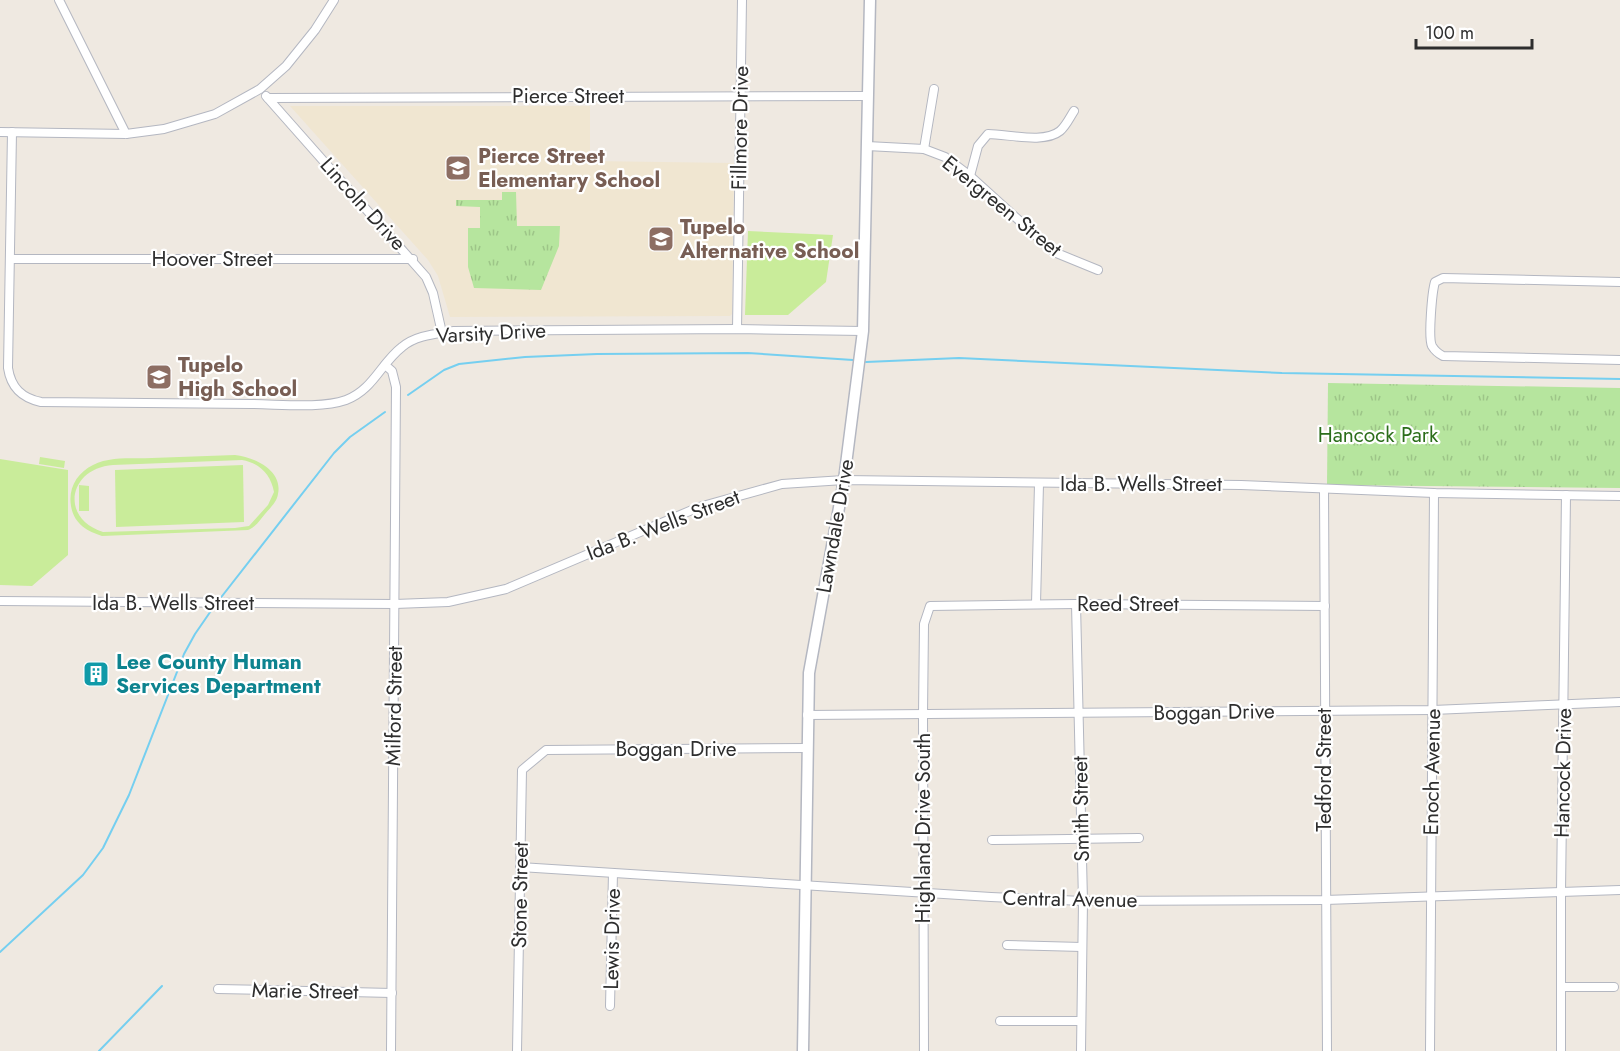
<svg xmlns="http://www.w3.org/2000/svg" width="1620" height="1051" font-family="Jost,sans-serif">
<defs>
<pattern id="park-tufts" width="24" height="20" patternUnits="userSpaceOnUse" patternTransform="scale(1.5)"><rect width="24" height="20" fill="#b6e59e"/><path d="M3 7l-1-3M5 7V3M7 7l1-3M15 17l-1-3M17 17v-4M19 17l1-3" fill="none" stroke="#9dc588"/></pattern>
</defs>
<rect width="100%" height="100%" fill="#efe9e1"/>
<!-- education -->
<path fill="#f0e6d1" d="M290 106H590V161L734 163 732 314 730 316 450 317 438 276 428 260Z"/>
<!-- park -->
<g fill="url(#park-tufts)">
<path d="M502 192H516L517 226H560L559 246 541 290 474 288 468 267V228H480V207L456 206V200H502Z"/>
<path d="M1328 383 1620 388V488L1327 485Z"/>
</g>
<!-- pitch -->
<g fill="#c9ec9a" fill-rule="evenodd">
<path d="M748 231 833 235 826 282 788 315H745Z"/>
<path d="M235 455C254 457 283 470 278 494 277 502 270 508 265 514 260 520 256 527 248 530L102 536C87 531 74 524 71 506 68 488 77 473 93 465 110 456 133 459 152 458 179 457 207 456 235 455ZM242 460C260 463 271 475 274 492L268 505 249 526 235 528 103 532C59 518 69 468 113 465Z"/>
<path d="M40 457 65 461 64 468 39 464Z"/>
<path d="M0 459 68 470V555L32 586 0 585Z"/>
<path d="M243 465 244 522 116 527 115 470Z"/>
<path d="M79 485 89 486V511H79Z"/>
</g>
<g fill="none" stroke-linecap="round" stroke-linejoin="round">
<!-- stream -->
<g stroke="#75cff0" stroke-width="2">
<path d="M866 362 959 358 1282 373 1620 379"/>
<path d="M408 395 444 370 459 364 525 357 597 354 748 353 853 360"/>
<path d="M219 600 334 453 350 437 385 412"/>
<path d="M0 952 83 875 103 848 129 795 184 654 195 634 215 605"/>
<path d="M99 1051 162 986"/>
</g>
<!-- minor casing -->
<g stroke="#b4b7c1" stroke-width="10">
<g id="minor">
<path d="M59 0 126 134"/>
<path d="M266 96 426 277 433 293 442 333"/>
<path d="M268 98 868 96"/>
<path d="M0 132 126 134 164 129 215 114 260 89 286 66 315 30 334 0"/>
<path d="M12 132 8 368C11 388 22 398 41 402 111 403 181 403 251 404 279 404 320 409 346 400 373 390 381 363 402 347 416 335 436 334 454 331L737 329 863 331"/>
<path d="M867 146 924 149 945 157 970 176 1054 252 1098 270"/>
<path d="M924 149 934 89"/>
<path d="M970 176 978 146 988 134C1008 134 1044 144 1060 131 1066 126 1070 117 1074 111"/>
<path d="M11 259H413"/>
<path d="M1620 282 1443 278 1435 282C1432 292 1428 338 1432 346 1435 351 1439 354 1443 356L1620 360"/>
<path d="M737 329 742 0"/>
<path d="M385 365 392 371 396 387 391 1051"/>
<path d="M1324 490 1327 1051"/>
<path d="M0 601 395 604 448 602 506 589 699 507 782 484 844 480 1241 485 1434 493 1620 496"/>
<path d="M1036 604 1039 484"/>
<path d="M1076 604 1083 901 1081 1051"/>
<path d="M807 715 1433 710 1620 702"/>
<path d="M992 840 1139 838"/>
<path d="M520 867 991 897 1083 901 1325 900 1620 890"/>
<path d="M1007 945 1082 947"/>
<path d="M1561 987H1614"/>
<path d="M218 989 392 993"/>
<path d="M610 1006 613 873"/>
<path d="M1000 1021H1081"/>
<path d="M517 1051 522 770 546 750 807 748"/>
<path d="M924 1051 923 715 924 624 930 606 1076 604 1325 606"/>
<path d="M1430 1051 1434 493"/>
<path d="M1561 1051V892L1566 495"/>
</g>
</g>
<!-- tertiary casing -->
<g stroke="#b4b7c1" stroke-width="13">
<path id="tertiary" d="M803 1051 809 673 844 480 863 331 870 0"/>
</g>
<!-- minor -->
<use href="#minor" stroke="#fff" stroke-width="8"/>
<!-- tertiary -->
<use href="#tertiary" stroke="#fff" stroke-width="10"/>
</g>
<!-- icons -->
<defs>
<g id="school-square" transform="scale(1.35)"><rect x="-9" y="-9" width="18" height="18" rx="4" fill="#8d6e63" stroke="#fff"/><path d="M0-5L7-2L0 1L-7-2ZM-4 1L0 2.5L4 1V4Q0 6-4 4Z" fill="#fff"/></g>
<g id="building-square" transform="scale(1.35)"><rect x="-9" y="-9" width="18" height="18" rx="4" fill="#0f9aa8" stroke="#fff"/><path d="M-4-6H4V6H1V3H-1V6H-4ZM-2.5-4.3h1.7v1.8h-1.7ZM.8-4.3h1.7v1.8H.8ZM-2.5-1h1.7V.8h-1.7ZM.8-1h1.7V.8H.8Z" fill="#fff"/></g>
</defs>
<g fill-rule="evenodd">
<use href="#school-square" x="458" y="168"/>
<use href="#school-square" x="661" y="239"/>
<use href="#school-square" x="159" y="377"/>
<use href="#building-square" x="96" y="674"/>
</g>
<g text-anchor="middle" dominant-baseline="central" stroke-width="4.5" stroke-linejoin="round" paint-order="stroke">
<!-- street labels -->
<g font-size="21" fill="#2e2e2e" stroke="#fff">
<text x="568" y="96">Pierce Street</text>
<text transform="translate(740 128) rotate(-89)">Fillmore Drive</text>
<text transform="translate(363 204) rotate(48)">Lincoln Drive</text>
<text transform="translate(1002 206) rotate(39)">Evergreen Street</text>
<text x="212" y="259">Hoover Street</text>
<text transform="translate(491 333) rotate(-3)">Varsity Drive</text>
<text x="1141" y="484">Ida B. Wells Street</text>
<text transform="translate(663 525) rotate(-21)">Ida B. Wells Street</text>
<text transform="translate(835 526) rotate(-80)">Lawndale Drive</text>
<text x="173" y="603">Ida B. Wells Street</text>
<text x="1128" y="604">Reed Street</text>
<text transform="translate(394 706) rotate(-89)">Milford Street</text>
<text transform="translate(1214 712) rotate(-1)">Boggan Drive</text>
<text x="676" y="749">Boggan Drive</text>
<text transform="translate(1324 770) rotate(-90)">Tedford Street</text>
<text transform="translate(1432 772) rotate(-89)">Enoch Avenue</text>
<text transform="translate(1563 773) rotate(-89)">Hancock Drive</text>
<text transform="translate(1081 809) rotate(-91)">Smith Street</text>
<text transform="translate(923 828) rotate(-90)">Highland Drive South</text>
<text transform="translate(520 895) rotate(-89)">Stone Street</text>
<text transform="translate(1070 899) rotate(1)">Central Avenue</text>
<text transform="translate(612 939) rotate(-89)">Lewis Drive</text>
<text transform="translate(305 991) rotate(1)">Marie Street</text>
</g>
<!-- education labels -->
<g font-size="21" font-weight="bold" fill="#785e54" stroke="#fff" text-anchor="start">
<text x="478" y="156">Pierce Street<tspan x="478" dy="24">Elementary School</tspan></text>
<text x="680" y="227">Tupelo<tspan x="680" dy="24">Alternative School</tspan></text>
<text x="178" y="365">Tupelo<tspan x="178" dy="24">High School</tspan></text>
</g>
<!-- park labels -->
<g font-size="21" fill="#2c6e1b" stroke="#fff">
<text x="1378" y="435">Hancock Park</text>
</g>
<!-- culture labels -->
<g font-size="21" font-weight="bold" fill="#0d838f" stroke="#fff" text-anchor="start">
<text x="116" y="662">Lee County Human<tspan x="116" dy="24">Services Department</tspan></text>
</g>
</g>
<!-- scale -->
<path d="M1416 39v9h116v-9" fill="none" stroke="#2e2e2e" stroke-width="3"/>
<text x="1425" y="39" font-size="18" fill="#2e2e2e" stroke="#ffffff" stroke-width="4.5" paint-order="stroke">100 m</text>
</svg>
